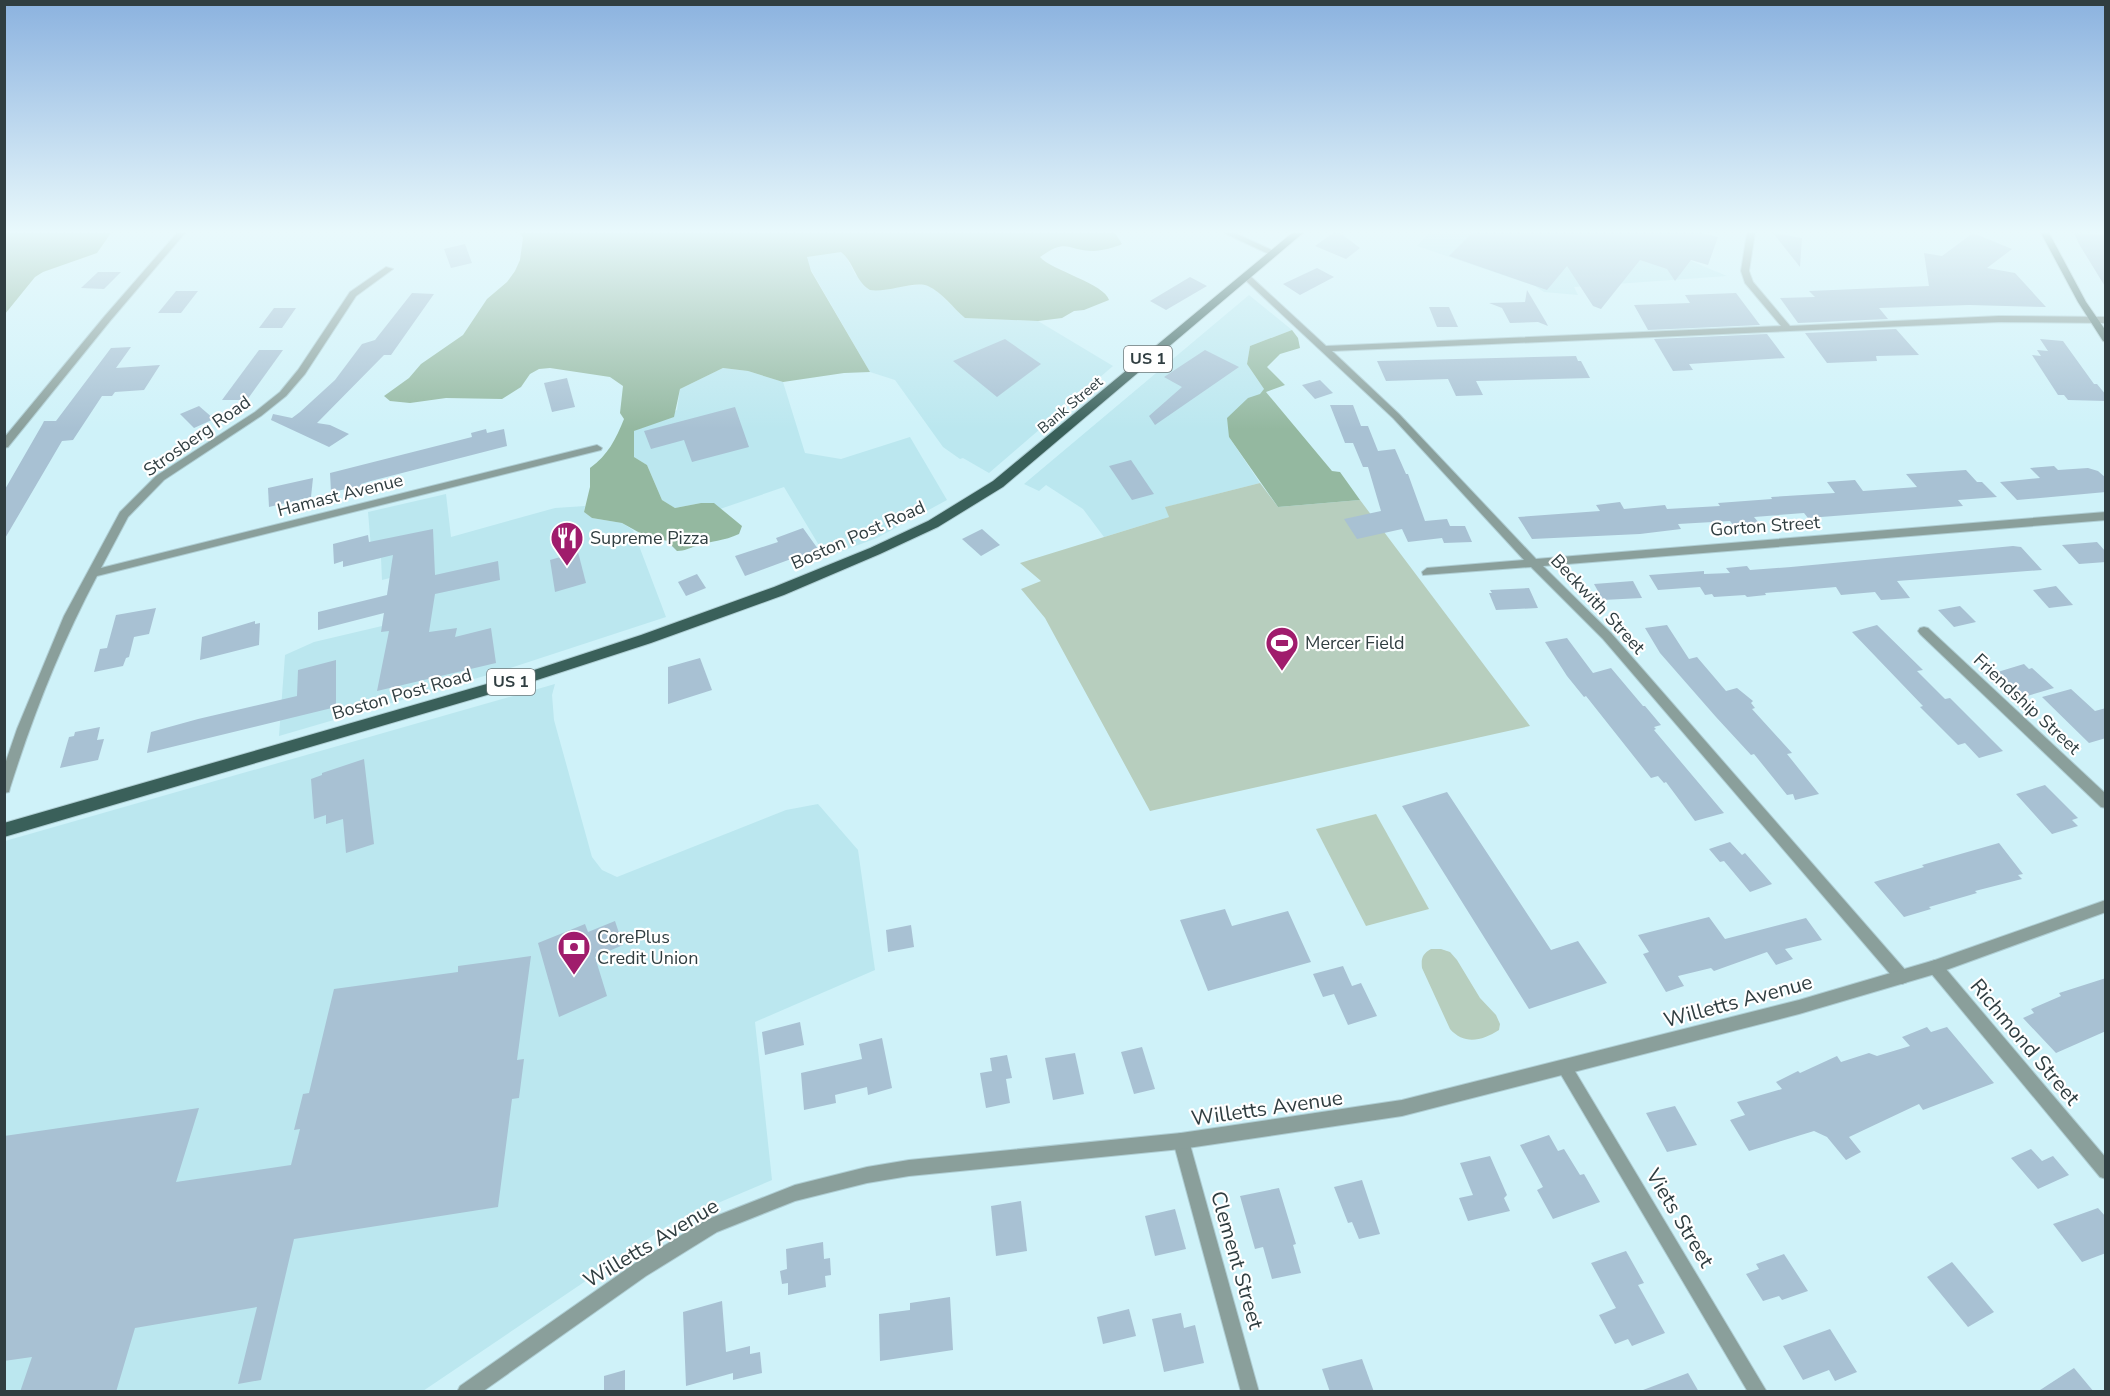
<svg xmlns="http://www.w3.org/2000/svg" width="2110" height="1396" font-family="'Nunito Sans',sans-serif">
<rect width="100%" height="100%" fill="#cff2f9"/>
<!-- built -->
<g fill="#bbe7ef">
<path d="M1429 233H1624L1727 276 1574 287 1578 295 1544 292 1535 286 1417 246Z"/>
<path d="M841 251 846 256 855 274 871 290 926 284 936 290 965 318 1038 321 1113 366 989 473 963 458 960 459 943 447 895 380 870 372 807 263V257Z"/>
<path d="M1249 295 1292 330 1250 346 1247 364 1266 392 1229 437 1260 483 1166 507 1169 517 1104 537 1083 509 1046 485 1039 491 1024 484Z"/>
<path d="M723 368 748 371 783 382 805 453 841 459 910 437 947 500 877 538 826 557 784 487 720 509 714 504 701 503 675 508 662 500 647 465 634 457V431L677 410 680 389Z"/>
<path d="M446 494 451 537 555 508 585 506 584 512 592 518 622 523 633 530 666 617 498 672 279 736 285 655 314 642 382 626 390 578 382 580 381 558 372 560 368 512Z"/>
<path d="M555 684 552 695 554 720 592 857 602 870 617 877 786 810 818 804 858 850 875 970 755 1022 772 1180 673 1222 423 1391 5 1392V841Z"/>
</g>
<!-- green -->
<g fill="#b7cebe">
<path d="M1260 483 1278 507 1360 500 1530 726 1150 811 1045 618 1021 589 1041 581 1020 563 1169 517 1165 507Z"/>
<path d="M1376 814 1429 909 1366 926 1316 829Z"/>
<path d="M1431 949H1441L1450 952 1457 960 1480 998 1496 1015 1500 1024 1499 1030C1482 1041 1464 1045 1450 1029L1422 968C1421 959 1422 954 1431 949Z"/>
</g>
<!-- forest -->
<g fill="#94b8a0">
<path d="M5 233H111L97 253 43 272 35 277 5 314Z"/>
<path d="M520 233H1115L1122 244C1117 247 1100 251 1094 251 1067 251 1068 237 1040 257 1051 270 1105 284 1109 300L1084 310 1074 311 1062 318 1038 321 965 318C953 308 942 292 928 286 915 280 887 293 870 290 855 281 854 262 841 252L807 257 811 271 870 372 844 373 783 382 748 371 723 368 680 389 674 417 634 431V457L647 465 662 500 675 508 701 503H714L742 526 739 534C724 541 711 541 696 546 689 548 685 551 677 551L667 541 640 533 622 523 592 518 584 512 590 487V468C608 455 616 439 624 419L620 413 623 386 610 377 550 368 539 369 530 374 521 387 502 399 446 398 410 403 390 401 384 396 409 378 421 364 463 335 487 299 507 282 515 271 520 260 523 238Z"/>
<path d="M1292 330 1298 338 1300 348 1280 354 1267 367 1285 385 1266 392 1332 471 1340 472 1360 500 1278 507 1229 437 1227 418 1248 398 1260 394 1264 389 1247 364 1250 346Z"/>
</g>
<!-- building -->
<g fill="#a8c1d3">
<path d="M1333 233H1340L1360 248 1346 259 1315 246Z"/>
<path d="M1472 233H1702L1718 237 1708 265 1691 260 1675 281 1667 269 1640 260 1601 309 1593 306 1567 266 1547 290 1449 256Z"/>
<path d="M1773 233 1802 238 1800 267Z"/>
<path d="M1973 233 2012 249 1987 268 2015 273 2046 307 1969 305 1879 308 1888 319 1798 323 1780 298 1815 297 1809 291 1929 286 1924 253 1942 256Z"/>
<path d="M2074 233 2106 235V288L2079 244Z"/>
<path d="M465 244 472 263 451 268 444 249Z"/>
<path d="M1317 268 1334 277 1300 295 1283 284Z"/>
<path d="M98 272H121L104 289 81 288Z"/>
<path d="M1190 277 1207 286 1166 310 1150 301Z"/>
<path d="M1527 290 1546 322 1548 326 1538 322 1510 323 1502 308 1489 303 1525 302Z"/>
<path d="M176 291H198L181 313H158Z"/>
<path d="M412 293 434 294 391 355H384L317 423 330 425 349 434 329 447 271 420 273 414 292 418 300 412 335 380 362 344 375 340Z"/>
<path d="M1736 293 1760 325 1648 330 1634 305 1690 303 1685 295Z"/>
<path d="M1429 307H1449L1458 327H1437Z"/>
<path d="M274 308H296L282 328H259Z"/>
<path d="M1896 329 1919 355 1876 356 1877 361 1827 363 1805 333Z"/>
<path d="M1767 334 1785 358 1689 364 1693 370 1673 371 1654 339Z"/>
<path d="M1005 339 1041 364 997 397 953 361Z"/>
<path d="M2040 339 2063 341 2094 384H2097L2106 395V401L2068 400 2064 395H2058L2032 355 2041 356 2037 350 2048 351Z"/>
<path d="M131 347 116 368 160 365 144 390 115 392 112 396H102L73 440 62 441 4 540V491L42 425 44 421H56L111 348Z"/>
<path d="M259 350H283L247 400H222Z"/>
<path d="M1205 350 1239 367 1155 425 1149 416 1182 387 1164 377Z"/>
<path d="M1576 356 1578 361H1581L1590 378 1476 381 1483 395 1456 396 1448 379 1386 381 1377 361Z"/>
<path d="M567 378 575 407 552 412 544 383Z"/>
<path d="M1320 380 1333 393 1315 399 1302 385Z"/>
<path d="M1330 405H1353L1361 426H1368L1378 451 1395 449 1406 474H1408L1425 521 1447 519 1450 526H1465L1472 542 1444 543 1442 538 1408 542 1402 529 1357 539 1344 519 1381 511 1368 467H1363L1353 443H1345Z"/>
<path d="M199 406 214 419 194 428 180 414Z"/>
<path d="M735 407 749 447 692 462 684 440 651 449 644 431Z"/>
<path d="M486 429 487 433 504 429 507 446 371 481 361 484 362 486 331 492 330 473 472 437 471 433Z"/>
<path d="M1131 460 1154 494 1132 500 1109 466Z"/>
<path d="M2054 466 2058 470 2088 468 2098 471 2106 478V492L2017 500 2000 482 2040 478 2030 468Z"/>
<path d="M1966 470 1977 482H1982L1997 497 1958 500 1963 506 1808 518 1804 513 1754 517 1759 523 1733 525 1730 521 1678 524 1681 529 1640 534 1532 539 1518 517 1600 511 1596 505 1620 502 1624 509 1665 505 1667 509 1720 506 1718 503 1772 499 1771 497 1835 493 1827 482 1855 480 1863 491 1917 487 1906 474Z"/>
<path d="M313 478 311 497 269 507 268 488Z"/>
<path d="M803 528 818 549 745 576 735 556 778 542 776 538Z"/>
<path d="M433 529 435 575 498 561 500 580 435 594 429 632 457 628 455 637 491 628 496 663 377 691 389 631 381 632 384 613 318 630V612L387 595 393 555 343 567V561L334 564 333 544 368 535 369 542Z"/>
<path d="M982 529 1000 545 981 556 962 539Z"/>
<path d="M2097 542 2106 552V562L2079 564 2062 545Z"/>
<path d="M2013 546 2021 547 2042 570 1897 581 1910 598 1881 600 1875 592 1841 595 1836 587 1765 593 1766 595 1747 597 1745 595 1714 597 1712 594 1705 595 1700 587 1658 590 1649 575 1704 571V574L1730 573 1726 568 1747 566 1750 570 1791 567Z"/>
<path d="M578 552 586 583 555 592 550 560Z"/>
<path d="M697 574 706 588 686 596 678 582Z"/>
<path d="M1633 581 1642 598 1603 600 1594 584Z"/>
<path d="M2056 586 2073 605 2049 608 2033 590Z"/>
<path d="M1529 588 1538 608 1496 610 1489 593H1492L1490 590Z"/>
<path d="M1960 606 1976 622 1954 627 1938 610Z"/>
<path d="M156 608 149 634 134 637 129 657 126 658 123 666 94 672 100 649 107 648 116 615Z"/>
<path d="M255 621V624L260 623 259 645 200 660 202 637Z"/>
<path d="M1667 625 1689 659 1697 657 1726 691 1737 688 1753 701 1751 703 1755 708 1752 709 1792 753 1787 754 1819 794 1795 800 1793 794 1787 795 1754 754 1751 755 1716 717 1660 653 1645 628Z"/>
<path d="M1877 625 1923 670 1917 671 1945 699 1950 698 2003 751 1979 758 1965 743 1958 745 1920 707 1923 706 1852 632Z"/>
<path d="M1567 638 1593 673 1611 668 1643 706H1645L1661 725 1654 727 1656 729 1654 730 1724 813 1695 821 1666 782 1664 783 1658 776 1651 778 1586 696 1584 697 1567 676 1545 642Z"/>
<path d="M700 658 712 690 668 704V667Z"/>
<path d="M336 660V707L147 753 151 732 198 719 297 696 298 670Z"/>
<path d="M2024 664 2029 669 2032 668 2054 688 2017 699 1991 674Z"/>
<path d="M2071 689 2095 711 2106 708V738L2089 743 2042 697Z"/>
<path d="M100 727 97 740 104 739 98 760 60 768 69 737 74 736 75 732Z"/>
<path d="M364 759 374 844 346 853 343 819 326 824V815L314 819 311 779 322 775V773Z"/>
<path d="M2045 785 2078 818 2072 820 2078 826 2052 834 2016 794Z"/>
<path d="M1447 792 1551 950 1578 941 1607 983 1529 1009 1402 806Z"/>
<path d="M1730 842 1742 855 1745 853 1772 884 1750 892 1724 861 1720 862 1709 849Z"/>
<path d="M1999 843 2023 874 2018 875 2022 879 1975 891 1977 893 1929 907 1931 909 1904 917 1874 882 1924 867 1922 865Z"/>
<path d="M1225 909 1232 926 1288 911 1311 962 1208 991 1180 920Z"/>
<path d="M1709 917 1725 939 1806 918 1822 940 1785 949 1793 959 1776 965 1767 952 1714 971 1711 968 1678 976 1684 986 1666 992 1643 954 1649 952 1638 935Z"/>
<path d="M615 921 623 945 595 957 607 996 559 1017 538 943 585 924 588 932Z"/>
<path d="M911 925 914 947 888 952 886 930Z"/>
<path d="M531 956 517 1060 524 1059 519 1098 512 1099 498 1207 294 1239 261 1380 238 1384 257 1307 135 1328 116 1392H20L32 1357 4 1361V1136L199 1108 176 1182 291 1165 300 1129 294 1130 303 1094 309 1093 334 989 458 972V966Z"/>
<path d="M1343 966 1352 986 1361 983 1377 1016 1348 1025 1334 994 1323 997 1313 974Z"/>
<path d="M2106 978V1031L2056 1053 2023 1018 2034 1013 2031 1009 2061 996 2059 993Z"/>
<path d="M800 1022 804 1045 765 1055 762 1032Z"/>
<path d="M1927 1027 1931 1032 1947 1027 1994 1083 1923 1110 1919 1104 1849 1137 1861 1152 1846 1160 1827 1137 1814 1131 1749 1151 1730 1120 1745 1115 1737 1102 1782 1089 1776 1082 1798 1071 1800 1073 1837 1056 1841 1062 1869 1053 1877 1056 1910 1046 1902 1037Z"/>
<path d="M882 1038 892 1088 868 1095 867 1087 835 1095 836 1103 804 1110 801 1073 862 1059 859 1044Z"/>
<path d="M1142 1047 1155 1089 1134 1094 1121 1052Z"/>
<path d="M1075 1053 1084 1094 1053 1100 1045 1058Z"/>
<path d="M1007 1055 1012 1078 1006 1079 1010 1103 986 1108 980 1073 992 1071 990 1058Z"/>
<path d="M1675 1106 1697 1145 1667 1152 1646 1113Z"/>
<path d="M1549 1135 1558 1151 1564 1149 1580 1175 1584 1174 1600 1202 1553 1219 1537 1190 1543 1187 1520 1145Z"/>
<path d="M2031 1149 2042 1161 2053 1156 2069 1175 2038 1189 2011 1158Z"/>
<path d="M1490 1156 1507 1195 1504 1198 1510 1211 1468 1221 1459 1198 1473 1195 1460 1163Z"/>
<path d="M1362 1180 1380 1234 1359 1239 1352 1222 1348 1223 1334 1187Z"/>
<path d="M1279 1188 1296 1244 1293 1245 1301 1273 1272 1279 1263 1247 1255 1249 1240 1196Z"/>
<path d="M1021 1201 1027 1251 996 1256 991 1206Z"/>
<path d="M2098 1208 2106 1217V1253L2082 1262 2053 1224Z"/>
<path d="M1175 1209 1186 1249 1155 1256 1145 1216Z"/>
<path d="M823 1242 824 1259 830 1258 831 1275 825 1276 826 1287 788 1295V1283L782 1284 780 1271 787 1269 786 1249Z"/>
<path d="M1626 1251 1644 1283 1638 1285 1665 1333 1632 1346 1628 1339 1615 1344 1599 1315 1616 1308 1591 1263Z"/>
<path d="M1784 1254 1808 1291 1782 1300 1779 1296 1763 1301 1746 1274 1759 1269 1756 1264Z"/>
<path d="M1952 1262 1994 1312 1968 1327 1927 1277Z"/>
<path d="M950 1297 953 1350 880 1361 879 1314 910 1310V1303Z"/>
<path d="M722 1301 726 1352 750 1346V1354L760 1352 762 1373 733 1380V1373L686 1386 683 1312Z"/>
<path d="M1129 1309 1136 1336 1103 1344 1097 1317Z"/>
<path d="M1181 1313 1184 1328 1195 1325 1204 1363 1164 1372 1152 1319Z"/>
<path d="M1830 1329 1857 1372 1835 1381 1829 1370 1803 1380 1783 1346Z"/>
<path d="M1362 1359 1374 1392H1330L1322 1369Z"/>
<path d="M2074 1368 2094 1392H2037Z"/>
<path d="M625 1370V1392H604V1376Z"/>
<path d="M1688 1373 1699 1392H1643V1390Z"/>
</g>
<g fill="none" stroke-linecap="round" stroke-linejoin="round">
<!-- minor casing -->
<g stroke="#afced4" stroke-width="2">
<g id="minor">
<path d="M177 233H185L110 321 8 447 4 448V438L104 317Z"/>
<path d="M1224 233H1235L1278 253 1271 255Z"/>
<path d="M1747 233H1755L1749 271 1753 282 1790 326 1999 316 2106 317V323L1999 322 1332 351 1399 414 1536 559 2106 512V520L1543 566 1611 633 1907 972 1909 977 1907 982 1902 984 1897 982 1603 639 1531 567 1423 575 1422 572 1427 568 1524 560 1393 418 1242 277 1249 275 1326 346 1781 326 1745 283 1741 271Z"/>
<path d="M386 267 393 269 356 296 305 374 286 396 261 416 164 480 128 517 101 568 597 445 602 448 601 450 97 576C61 644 33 715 10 788L9 792 4 793V767L17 729 64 616 120 512 156 476 255 412 280 392 298 370 350 292Z"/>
<path d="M1924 627 1928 628 2106 794V808L2101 807 1920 634 1918 631 1920 628Z"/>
<path d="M1935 960 1940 962 2106 1158V1179L2100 1177 1930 972 1928 967 1930 962Z"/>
<path d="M1565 1061 1570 1063 1767 1392H1748L1560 1073 1557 1068 1560 1063Z"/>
<path d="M1181 1133 1187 1135 1189 1141 1259 1392H1241L1173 1141 1175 1135Z"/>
</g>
</g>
<!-- tertiary casing -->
<g stroke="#afced4" stroke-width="2">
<path id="tertiary" d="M2106 900V912L1935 974 1799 1014 1402 1116 1181 1149 909 1176 867 1183 795 1201 717 1232 646 1276 482 1392H457L460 1386 634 1264 706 1220 795 1185 867 1167 909 1160 1181 1133 1402 1100 1799 1000 1935 960Z"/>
</g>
<!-- secondary casing -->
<g stroke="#afced4" stroke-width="2">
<path id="secondary" d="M2041 233H2049L2086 302 2106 331V342L2103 341 2078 302Z"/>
</g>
<!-- primary casing -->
<g stroke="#afced4" stroke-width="2">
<path id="primary" d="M1292 233H1303L1003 487 938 527 880 554 784 595 651 643 531 682 4 837V823L525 673 641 635 774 587 870 548 928 521 993 481Z"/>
</g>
<!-- minor -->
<use href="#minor" fill="#8a9f9b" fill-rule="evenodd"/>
<!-- tertiary -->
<use href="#tertiary" fill="#8a9f9b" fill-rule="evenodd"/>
<!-- secondary -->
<use href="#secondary" fill="#5c7a75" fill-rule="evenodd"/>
<!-- primary -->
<use href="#primary" fill="#3a605a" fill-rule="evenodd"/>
</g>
<!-- sky -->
<linearGradient id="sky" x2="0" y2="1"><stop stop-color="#8bb2df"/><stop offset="0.54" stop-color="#e9f9fc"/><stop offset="1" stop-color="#e9f9fc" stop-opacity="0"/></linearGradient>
<rect width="2110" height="429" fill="url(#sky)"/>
<!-- icons -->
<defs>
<g id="restaurant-pin" transform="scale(1.725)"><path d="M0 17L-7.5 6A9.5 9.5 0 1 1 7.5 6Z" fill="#a01c6c" stroke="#fff"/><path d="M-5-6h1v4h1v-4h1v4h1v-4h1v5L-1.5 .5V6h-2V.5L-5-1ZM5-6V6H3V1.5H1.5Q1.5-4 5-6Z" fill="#fff"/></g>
<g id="stadium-pin" transform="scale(1.725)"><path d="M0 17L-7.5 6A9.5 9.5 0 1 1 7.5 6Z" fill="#a01c6c" stroke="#fff"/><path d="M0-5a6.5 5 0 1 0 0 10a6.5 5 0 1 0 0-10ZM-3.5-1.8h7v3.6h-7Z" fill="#fff"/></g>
<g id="bank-pin" transform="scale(1.725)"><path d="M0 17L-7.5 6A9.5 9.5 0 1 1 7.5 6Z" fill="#a01c6c" stroke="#fff"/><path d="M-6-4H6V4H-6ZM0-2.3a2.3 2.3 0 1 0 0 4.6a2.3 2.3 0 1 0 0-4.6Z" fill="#fff"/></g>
</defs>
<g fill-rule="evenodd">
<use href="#restaurant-pin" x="567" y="538"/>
<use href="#stadium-pin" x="1282" y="643"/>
<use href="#bank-pin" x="574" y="947"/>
</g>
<g text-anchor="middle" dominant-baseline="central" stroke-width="4.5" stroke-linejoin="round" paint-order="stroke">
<!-- far-street labels -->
<g font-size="15" fill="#303e41" stroke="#fff">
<text transform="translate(1070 405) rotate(-40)">Bank Street</text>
</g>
<!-- shield labels -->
<g fill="#fff" stroke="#6e787a" stroke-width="1.5">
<rect x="1124" y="346" width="48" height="26" rx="4.5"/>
<rect x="487" y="669" width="48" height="26" rx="4.5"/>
</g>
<g font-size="16" font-weight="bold" fill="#303e41">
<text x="1148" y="359">US 1</text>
<text x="511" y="682">US 1</text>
</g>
<!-- street labels -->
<g font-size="18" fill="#303e41" stroke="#fff">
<text transform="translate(197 436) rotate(-35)">Strosberg Road</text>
<text transform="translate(340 495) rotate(-14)">Hamast Avenue</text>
<text transform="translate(1765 526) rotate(-4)">Gorton Street</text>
<text transform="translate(858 535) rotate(-24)">Boston Post Road</text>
<text transform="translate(1598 604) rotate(47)">Beckwith Street</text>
<text transform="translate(402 694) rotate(-16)">Boston Post Road</text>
<text transform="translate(2027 704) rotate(43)">Friendship Street</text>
</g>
<!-- poi labels -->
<g font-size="18" fill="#303e41" stroke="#fff" text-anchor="start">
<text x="590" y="538">Supreme Pizza</text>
<text x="1305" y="643">Mercer Field</text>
<text x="597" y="937">CorePlus<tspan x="597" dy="21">Credit Union</tspan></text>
</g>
<!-- near-street labels -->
<g font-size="21" fill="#303e41" stroke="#fff">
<text transform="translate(1738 1001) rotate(-15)">Willetts Avenue</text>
<text transform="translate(2025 1042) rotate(50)">Richmond Street</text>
<text transform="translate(1267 1108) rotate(-8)">Willetts Avenue</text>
<text transform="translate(1680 1218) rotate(59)">Viets Street</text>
<text transform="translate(651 1243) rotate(-31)">Willetts Avenue</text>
<text transform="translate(1237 1260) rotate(74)">Clement Street</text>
</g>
</g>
<!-- border -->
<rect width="2110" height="1396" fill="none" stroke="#303e41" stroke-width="12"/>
</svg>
